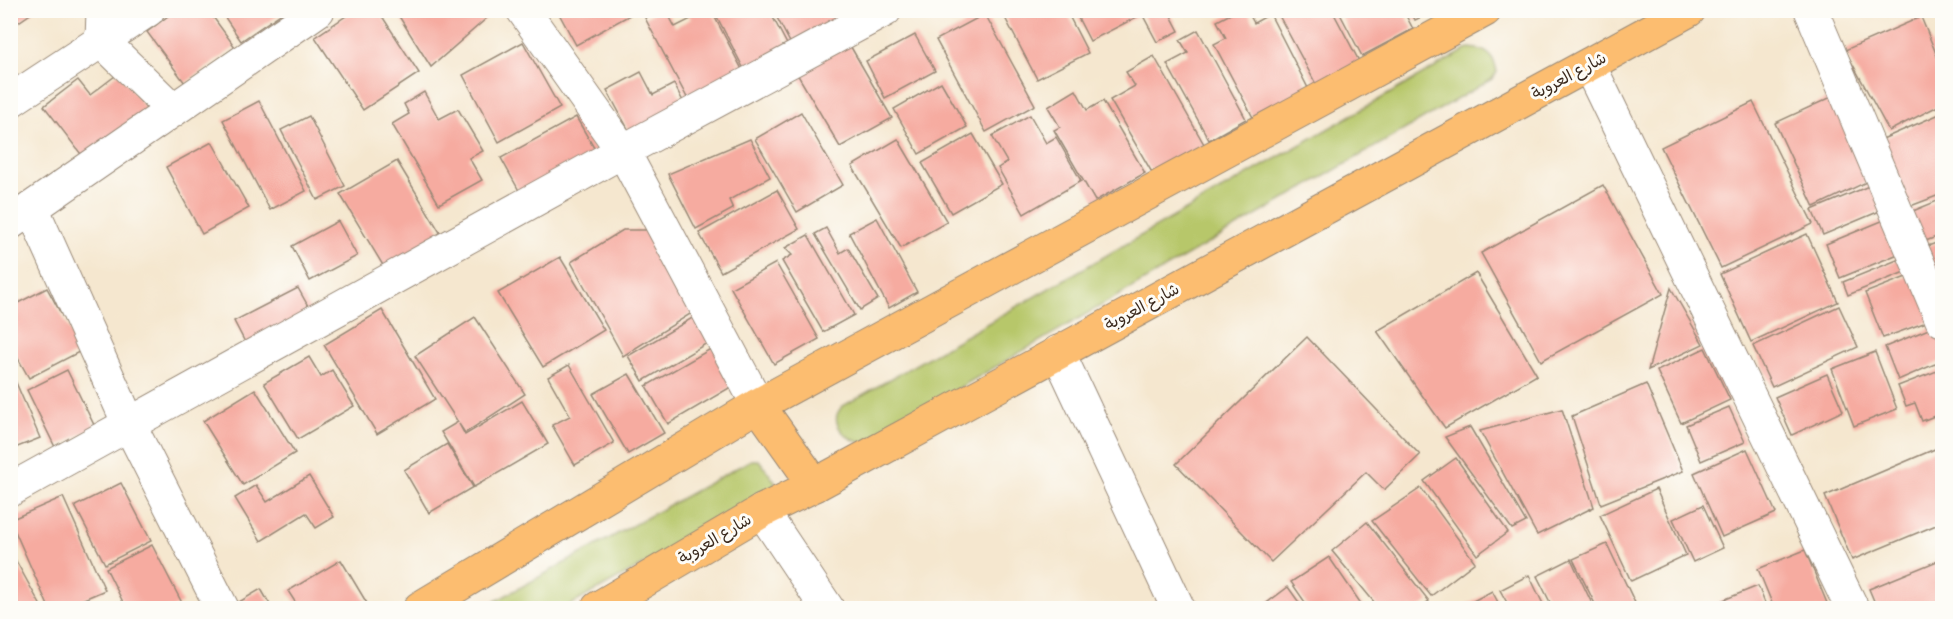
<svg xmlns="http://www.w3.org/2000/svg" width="1953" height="619" font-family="Pangolin,'Playpen Sans Arabic',sans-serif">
<rect width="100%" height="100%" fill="#fdfcf7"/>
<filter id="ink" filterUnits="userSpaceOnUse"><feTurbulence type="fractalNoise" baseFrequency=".0167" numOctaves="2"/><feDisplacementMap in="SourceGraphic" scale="12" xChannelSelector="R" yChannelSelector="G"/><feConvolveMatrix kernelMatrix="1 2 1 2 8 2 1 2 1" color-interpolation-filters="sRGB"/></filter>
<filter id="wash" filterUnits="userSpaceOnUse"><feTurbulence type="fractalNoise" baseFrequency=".008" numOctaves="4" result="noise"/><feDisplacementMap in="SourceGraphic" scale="24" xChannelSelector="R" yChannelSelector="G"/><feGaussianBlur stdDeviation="1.35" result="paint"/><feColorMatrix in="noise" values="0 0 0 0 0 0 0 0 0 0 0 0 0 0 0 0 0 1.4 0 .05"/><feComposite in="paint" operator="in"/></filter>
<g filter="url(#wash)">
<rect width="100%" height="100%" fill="#f5e7cf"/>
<!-- green -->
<g fill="#b7c76a" stroke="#797844" stroke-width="1.5">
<path d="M1469 48C1487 49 1494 55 1497 72L1492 79 864 443C846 441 826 421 843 406Z"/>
<path d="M751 460H759L775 482V488L769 495 565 608H483Z"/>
</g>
<g id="blocks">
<!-- building -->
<g fill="#f6aba0">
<path d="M10 10H36L10 28Z"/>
<path d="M176 10H208L235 47 185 83 147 32Z"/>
<path d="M232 10H286L241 41 224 16Z"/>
<path d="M355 10H378L419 73 363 110 315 37Z"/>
<path d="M395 10H496L431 67Z"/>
<path d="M557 10H628L630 15 576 45Z"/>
<path d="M658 10H666L675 27 691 19 686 10H711L747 79 692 107 645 18Z"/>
<path d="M715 10H769L791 52 747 75 714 11Z"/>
<path d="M773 10H835L843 26 795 52Z"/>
<path d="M1001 10H1066L1088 53 1037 79Z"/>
<path d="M1074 10H1134L1137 17 1090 41Z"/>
<path d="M1140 10H1168L1179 31 1157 42Z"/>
<path d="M1238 10H1247L1254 23 1270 14 1311 94 1256 123 1214 44 1226 38 1217 21Z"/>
<path d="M1276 10H1332L1360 63 1317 86Z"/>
<path d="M1338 10H1403L1413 29 1362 56Z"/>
<path d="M1410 10H1436L1415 20Z"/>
<path d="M985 14 1035 105 986 132 936 40Z"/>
<path d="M1921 17 1942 68V104L1889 131 1845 50Z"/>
<path d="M1198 30 1246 119 1209 140 1167 64 1188 53 1180 40Z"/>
<path d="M915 35 935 71 885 98 866 61Z"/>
<path d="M523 42 560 108 499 142 463 75Z"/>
<path d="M848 42 892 118 840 147 796 72Z"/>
<path d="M1154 56 1205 146 1154 176 1110 100 1135 86 1126 72Z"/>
<path d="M641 72 653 95 674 84 688 111 634 140 607 90Z"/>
<path d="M119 73 150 114 87 162 44 106 78 80 90 95Z"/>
<path d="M941 82 967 127 919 154 894 109Z"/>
<path d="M1076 90 1087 110 1103 101 1145 173 1095 201 1054 130 1060 127 1048 107Z"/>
<path d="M424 92 439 119 458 109 483 151 469 158 482 180 439 204 392 124 409 114 404 104Z"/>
<path d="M1838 94 1877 177 1814 207 1775 123Z"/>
<path d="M259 101 306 191 270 210 223 120Z"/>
<path d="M1753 102 1813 224 1721 268 1661 147Z"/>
<path d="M801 112 843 185 797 212 755 139Z"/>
<path d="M1942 113V194L1908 207 1878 141Z"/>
<path d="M1030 115 1046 143 1056 137 1081 181 1024 214 998 168 1007 162 992 136Z"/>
<path d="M309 116 345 186 317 200 281 130Z"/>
<path d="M576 117 597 153 522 196 501 158Z"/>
<path d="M973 134 1002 184 951 213 922 163Z"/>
<path d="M750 139 770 177 729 200 733 209 696 229 668 174Z"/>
<path d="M898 139 947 222 901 248 852 166Z"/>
<path d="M212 142 249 208 202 234 166 167Z"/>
<path d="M397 161 444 239 387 272 340 194Z"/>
<path d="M1876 183 1887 208 1823 235 1812 210Z"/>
<path d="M1603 185 1663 294 1541 361 1481 253Z"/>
<path d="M777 190 799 229 721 272 699 233Z"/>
<path d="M1942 199V235L1920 243 1908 213Z"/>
<path d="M877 218 917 292 889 308 849 233Z"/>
<path d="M1889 218 1903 252 1840 278 1826 244Z"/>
<path d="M338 221 357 256 310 281 292 246Z"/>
<path d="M826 228 840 253 848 248 878 299 860 310 815 234Z"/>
<path d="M623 230H653L695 311 623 356 571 262Z"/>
<path d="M1807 234 1838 302 1751 342 1720 274Z"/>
<path d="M808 235 854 315 823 332 782 261 792 255 785 248Z"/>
<path d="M1942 241V294L1925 247Z"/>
<path d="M560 257 604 330 543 367 498 293Z"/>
<path d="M1902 258 1907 271 1848 295 1843 282Z"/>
<path d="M776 263 819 339 774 364 731 288Z"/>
<path d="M1476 273 1537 375 1445 428 1377 331Z"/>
<path d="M1914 274 1932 320 1883 338 1865 293Z"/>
<path d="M47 288 81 351 29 378 10 344V307Z"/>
<path d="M298 288 313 315 248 348 234 321Z"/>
<path d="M1671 288 1703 344 1648 370Z"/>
<path d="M1839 306 1858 347 1772 387 1753 346Z"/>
<path d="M382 310 435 399 377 434 324 345Z"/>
<path d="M699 314 714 339 643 381 628 356Z"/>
<path d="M475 317 525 394 465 433 459 424 465 435 522 401 548 444 474 487 441 432 458 422 415 356Z"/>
<path d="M1936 326 1942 343V361L1898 380 1885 347Z"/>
<path d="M1307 337 1420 455 1384 490 1366 472 1271 562 1176 464Z"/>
<path d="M714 347 736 384 668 424 646 386Z"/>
<path d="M1705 348 1730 400 1681 423 1657 371Z"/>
<path d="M1875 352 1897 409 1854 426 1832 369Z"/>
<path d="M309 357 321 377 332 370 354 406 298 439 264 383Z"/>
<path d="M569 365 614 443 575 465 552 425 570 416 548 377Z"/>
<path d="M1942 369V413L1922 421 1915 403 1906 406 1898 386Z"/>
<path d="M67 370 95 427 55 447 27 390Z"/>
<path d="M629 374 664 433 628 454 593 394Z"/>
<path d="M1827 374 1843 411 1792 435 1775 397Z"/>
<path d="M14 378 40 438 10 450V379Z"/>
<path d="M1646 384 1683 471 1601 504 1572 416Z"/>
<path d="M255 389 295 453 243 485 203 421Z"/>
<path d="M1729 407 1745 442 1701 461 1686 425Z"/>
<path d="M1562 409 1594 507 1537 535 1480 431Z"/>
<path d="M1470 427 1526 522 1512 529 1445 437Z"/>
<path d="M447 444 473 487 429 513 404 470Z"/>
<path d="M1942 446V507L1936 510 1941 523 1852 560 1825 496Z"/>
<path d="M1747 449 1776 513 1722 537 1694 473Z"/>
<path d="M1456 458 1508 532 1477 555 1424 481Z"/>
<path d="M309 476 334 517 316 528 306 513 261 541 235 498 256 485 267 502Z"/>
<path d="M121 483 151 541 105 564 75 506Z"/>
<path d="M1421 488 1475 562 1431 596 1372 521Z"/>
<path d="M1656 489 1686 555 1631 581 1600 515Z"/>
<path d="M63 497 105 590 63 608H49L10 520Z"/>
<path d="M1703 505 1723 548 1693 562 1673 519Z"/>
<path d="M1367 522 1429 601 1419 608H1379L1332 551Z"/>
<path d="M1607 544 1635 603 1624 608H1597L1573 559Z"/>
<path d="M152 545 182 603 172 608H126L106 568Z"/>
<path d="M10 550 42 608H10Z"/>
<path d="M1805 550 1829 608H1774L1758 569Z"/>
<path d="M1329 557 1364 608H1309L1291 582Z"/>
<path d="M1571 559 1594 608H1553L1537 576Z"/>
<path d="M1942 559V603L1929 608H1877L1869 589Z"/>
<path d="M341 560 368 605 361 608H299L288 591Z"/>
<path d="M1529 575 1545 608H1510L1500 590Z"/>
<path d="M1758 586 1767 608H1718L1716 603Z"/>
<path d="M1288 587 1303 608H1260Z"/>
<path d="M261 589 272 608H243L239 602Z"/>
<path d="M1492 591 1501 608H1460Z"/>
</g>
</g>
</g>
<g filter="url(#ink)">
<use href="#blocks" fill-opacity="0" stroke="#988876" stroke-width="1.5"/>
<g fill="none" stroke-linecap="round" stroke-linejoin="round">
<!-- street casing -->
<g stroke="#988876" stroke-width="35">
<g id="street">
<path d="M103 10 102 41 173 110"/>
<path d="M523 10 623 151 758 405"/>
<path d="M1811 10 1942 320"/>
<path d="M1589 65 1852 608"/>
<path d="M10 101 148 10"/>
<path d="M32 208 129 424 222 608"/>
<path d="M10 223 318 10"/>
<path d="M1058 352 1178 608"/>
<path d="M10 490 623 151 885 10"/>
<path d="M762 511 827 608"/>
</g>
</g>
<!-- primary casing -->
<g stroke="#988876" stroke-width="35">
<g id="primary">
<path d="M758 405 815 485"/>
<path d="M420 608 758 405 1485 10"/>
<path d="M598 608 762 511 815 485 1689 10"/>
</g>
</g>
<!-- street -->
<use href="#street" stroke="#fff" stroke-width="33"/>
<!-- primary -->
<use href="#primary" stroke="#fcbd6f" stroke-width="33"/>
</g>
</g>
<g text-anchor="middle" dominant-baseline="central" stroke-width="6" stroke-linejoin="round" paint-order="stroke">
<!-- street labels -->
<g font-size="16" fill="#3b2a1e" stroke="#fdfcf7">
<text transform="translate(1569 76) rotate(-28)">شارع العروبة</text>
<text transform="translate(1142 307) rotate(-28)">شارع العروبة</text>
<text transform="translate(715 539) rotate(-31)">شارع العروبة</text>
</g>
</g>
<!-- margin -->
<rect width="1953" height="619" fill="none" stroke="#fdfcf7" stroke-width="36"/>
</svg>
